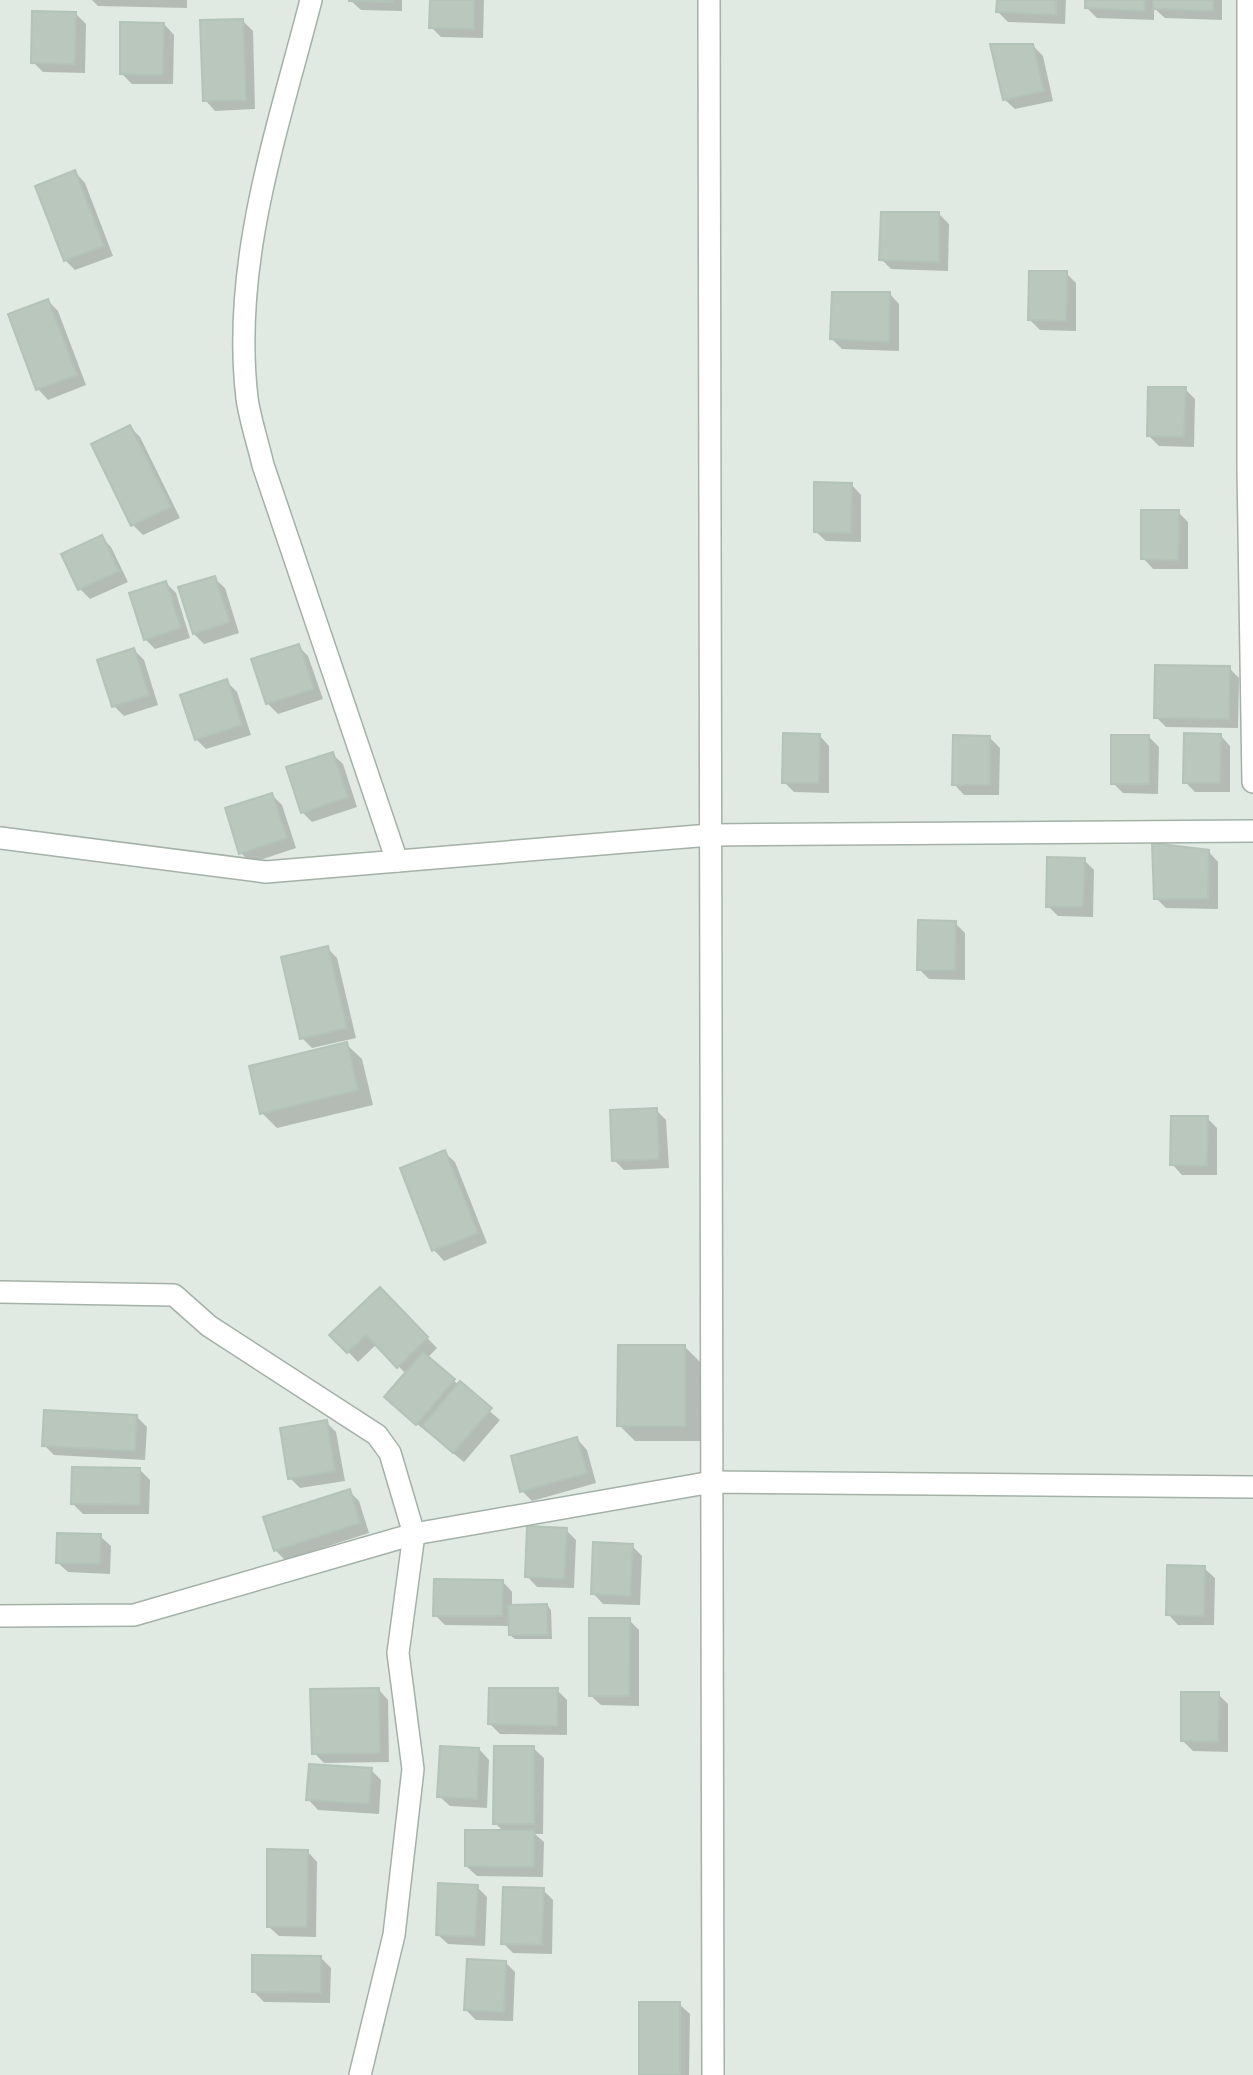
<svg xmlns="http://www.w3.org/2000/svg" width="1253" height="2075" font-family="'Nunito Sans',sans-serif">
<rect width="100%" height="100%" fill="#e0eae2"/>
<!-- shadow -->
<g fill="#0003">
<path d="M92 0H187V8L98 6Z"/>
<path d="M350 0H402V11L361 10Z"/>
<path d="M432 0H484L483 38 441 37 431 27Z"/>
<path d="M999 0H1066L1065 24 1008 22 998 12Z"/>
<path d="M1087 0H1222V20L1165 18 1154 8V20L1097 18 1086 7Z"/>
<path d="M75 13 86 24 85 73 43 72 33 62Z"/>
<path d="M243 21 253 31 255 109 215 111 205 100Z"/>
<path d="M164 24 174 35 173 84H132L121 73Z"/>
<path d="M1032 45 1043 56 1053 101 1015 109 1004 99Z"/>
<path d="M75 172 85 183 113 256 75 270 65 260Z"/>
<path d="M939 214 949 224 948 271 891 269 881 259Z"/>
<path d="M1066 273 1076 283V331L1040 330 1030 320Z"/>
<path d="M889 293 899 304V351L842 349 832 339Z"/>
<path d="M48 301 58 311 86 385 48 400 38 389 10 315Z"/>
<path d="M1185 389 1195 399 1194 447 1159 446 1149 436Z"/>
<path d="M130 427 140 437 180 518 143 535 133 525 94 444Z"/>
<path d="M851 484 861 495V542L826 541 815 531Z"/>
<path d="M1178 512 1188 522V569H1153L1143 558Z"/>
<path d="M101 537 111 547 128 582 90 599 80 589 64 554Z"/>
<path d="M214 578 225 588 239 633 204 644 194 634Z"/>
<path d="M166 583 176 593 190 638 155 649 145 639Z"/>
<path d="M298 646 308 656 323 699 278 714 268 704 254 660Z"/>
<path d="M134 650 144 660 158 705 124 716 114 706Z"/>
<path d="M1229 668 1239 678 1238 728 1166 727 1156 717Z"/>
<path d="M226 681 237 692 251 735 206 749 196 739Z"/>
<path d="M819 735 829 746V793L794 792 784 782Z"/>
<path d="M1220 735 1230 746V792H1195L1185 782Z"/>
<path d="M1149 737 1159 747 1158 794 1123 793 1113 783Z"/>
<path d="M990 738 1000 748 999 795H964L954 784Z"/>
<path d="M332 754 343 764 357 807 312 822 302 812Z"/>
<path d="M272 795 282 805 296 848 251 863 241 853Z"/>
<path d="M1208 851 1218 862V909L1166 908 1156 898Z"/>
<path d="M1084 860 1094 870 1093 917 1058 916 1048 906Z"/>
<path d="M955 923 965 933V980L929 979 919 969Z"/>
<path d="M327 948 337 958 356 1038 312 1048 302 1038Z"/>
<path d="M346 1044 362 1059 373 1105 277 1128 262 1113Z"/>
<path d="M656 1110 666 1120 669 1168 624 1170 614 1160Z"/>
<path d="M1207 1118 1217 1128V1175H1182L1172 1164Z"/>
<path d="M444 1152 455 1162 487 1243 444 1261 434 1250 402 1169Z"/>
<path d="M380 1289 437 1348 427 1358 500 1420 464 1462 396 1407 406 1374 377 1344 358 1362 332 1335Z"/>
<path d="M685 1347 700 1362V1441H635L619 1425Z"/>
<path d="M137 1417 147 1427 145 1460 54 1455 44 1445Z"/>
<path d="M326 1422 336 1432 345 1481 300 1488 290 1478Z"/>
<path d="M577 1439 587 1450 596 1483 532 1501 522 1491Z"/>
<path d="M140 1470 150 1480 149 1514H83L72 1503Z"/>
<path d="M349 1491 359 1501 369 1533 285 1560 275 1550Z"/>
<path d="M566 1530 576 1540 574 1588 537 1587 527 1576Z"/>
<path d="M100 1536 111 1546 110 1574 68 1572 57 1562Z"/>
<path d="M632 1546 642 1556 640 1605 603 1604 593 1593Z"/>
<path d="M1204 1568 1215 1578 1214 1625H1178L1168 1614Z"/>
<path d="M502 1581 512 1592V1606L547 1605 551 1610 552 1639H515L510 1635V1626L445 1625 435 1615Z"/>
<path d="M629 1620 639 1630V1706L601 1705 590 1695Z"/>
<path d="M378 1689 388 1700 389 1762 324 1763 314 1753Z"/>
<path d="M557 1690 567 1700V1735L500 1734 490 1724Z"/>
<path d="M1218 1694 1228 1704V1752L1193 1751 1183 1741Z"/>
<path d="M533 1748 544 1758 543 1834H535L544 1842 543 1877 477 1876 466 1866 504 1832 495 1823Z"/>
<path d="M479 1749 489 1760 487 1808 450 1806 439 1796Z"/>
<path d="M371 1770 381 1780 379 1814 318 1810 308 1799Z"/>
<path d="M307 1851 317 1862 316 1937 279 1936 268 1926Z"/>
<path d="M477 1887 487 1897 485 1946 448 1944 437 1934Z"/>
<path d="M543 1890 553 1900 552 1954 513 1953 503 1943Z"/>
<path d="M321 1958 331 1968 330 2003 264 2002 253 1991Z"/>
<path d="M505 1962 515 1972 513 2021 476 2020 466 2010Z"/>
<path d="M679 2004 690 2014 689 2075H641Z"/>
</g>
<!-- building -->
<g fill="#b9c7bd" stroke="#b3c3b7" stroke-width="2">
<path d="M349 0H393V2L349 1Z"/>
<path d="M430 0H474V29L429 28Z"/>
<path d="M997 0H1056V15L996 12Z"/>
<path d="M1085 0H1145L1144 11 1085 8Z"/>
<path d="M1153 0H1213V11L1153 9Z"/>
<path d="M32 11 76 12 75 64 31 63Z"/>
<path d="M243 19 246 100 203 101 200 20Z"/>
<path d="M120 22 164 23 163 75 120 74Z"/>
<path d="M990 44H1033L1044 91 1003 100Z"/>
<path d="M75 170 104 246 64 261 35 186Z"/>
<path d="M881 212H939V262L879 260Z"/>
<path d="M1029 271H1067L1066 321 1028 320Z"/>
<path d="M832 292H890L889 342 830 339Z"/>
<path d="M48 299 77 375 36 390 8 314Z"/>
<path d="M1148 387H1186L1184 437 1147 436Z"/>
<path d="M130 425 171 507 131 526 91 444Z"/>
<path d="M814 482 852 483 851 533 814 532Z"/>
<path d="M1141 510H1179L1178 560 1141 559Z"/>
<path d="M102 535 119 571 78 590 61 554Z"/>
<path d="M215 576 230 622 193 634 178 587Z"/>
<path d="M166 581 181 628 144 640 129 593Z"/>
<path d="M299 644 314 689 266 704 251 659Z"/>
<path d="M134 648 149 695 112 707 97 660Z"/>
<path d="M1155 665 1230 666 1229 719 1154 718Z"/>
<path d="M227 679 242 725 195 740 180 695Z"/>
<path d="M783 733 820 734 819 783H782Z"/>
<path d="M1184 733 1221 734 1220 783H1183Z"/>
<path d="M953 735 990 736V785H952Z"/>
<rect x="1111" y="735" width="38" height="49"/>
<path d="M333 752 348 797 301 813 286 767Z"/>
<path d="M272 793 287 838 239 854 225 808Z"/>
<path d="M1152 843 1209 850 1208 899H1154Z"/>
<path d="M1047 857 1085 858 1083 907H1046Z"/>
<path d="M918 920 956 921 955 970H917Z"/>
<path d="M328 946 347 1028 300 1039 281 957Z"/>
<path d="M347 1042 358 1090 260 1114 249 1066Z"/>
<path d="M657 1108 659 1159 612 1161 610 1110Z"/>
<path d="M1171 1116H1208L1207 1166 1170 1165Z"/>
<path d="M445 1150 478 1233 432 1251 400 1168Z"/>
<path d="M380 1287 428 1337 397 1368 366 1335 347 1353 329 1335Z"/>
<path d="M618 1345H685V1426H617Z"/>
<path d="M423 1352 455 1379 416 1425 384 1397Z"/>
<path d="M460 1381 492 1408 453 1453 422 1426Z"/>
<path d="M44 1410 137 1415 135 1451 42 1446Z"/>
<path d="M327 1420 335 1471 288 1479 280 1428Z"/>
<path d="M577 1437 587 1473 520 1492 511 1456Z"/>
<path d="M72 1467 140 1468V1505L71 1504Z"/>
<path d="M350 1489 360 1523 274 1551 263 1517Z"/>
<path d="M527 1526 567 1528 564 1579 525 1577Z"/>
<path d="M57 1533 101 1534 100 1564 56 1563Z"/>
<path d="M593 1542 633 1544 630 1596 591 1594Z"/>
<path d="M1167 1565 1205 1566 1204 1616 1166 1615Z"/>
<path d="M434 1579 503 1580 502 1616H433Z"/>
<path d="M547 1604 548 1635H509L508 1605Z"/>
<path d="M589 1618H630L629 1696H589Z"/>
<path d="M379 1688 380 1753 312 1754 310 1689Z"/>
<path d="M489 1688H558L557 1726 488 1724Z"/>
<path d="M1181 1692H1219L1218 1742 1181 1741Z"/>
<path d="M440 1746 479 1748 477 1799 437 1797Z"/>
<path d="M494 1746H534V1824H493Z"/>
<path d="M309 1764 372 1768 369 1804 306 1800Z"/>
<path d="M465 1830H534V1867L465 1866Z"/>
<path d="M267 1849 308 1850 307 1927H267Z"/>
<path d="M438 1883 478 1885 475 1937 436 1935Z"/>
<path d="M503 1887 544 1888 542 1945 501 1944Z"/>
<path d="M252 1955 321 1956V1993L252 1992Z"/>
<path d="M467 1959 506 1961 504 2012 464 2010Z"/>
<rect x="639" y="2002" width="41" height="73"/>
</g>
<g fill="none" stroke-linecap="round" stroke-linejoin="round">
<!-- street casing -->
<g stroke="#a3b1a7" stroke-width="24">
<g id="street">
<path d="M311 0C278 129 231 262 247 398 250 420 258 443 263 465L397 861"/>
<path d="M709 0 713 2075"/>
<path d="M1248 0V468L1253 782"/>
<path d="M0 838 266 872 710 835 1253 831"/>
<path d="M0 1292 174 1295 209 1326 377 1435 390 1453 414 1534 398 1653 413 1769 394 1935 360 2075"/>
<path d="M0 1616 134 1615 414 1534 712 1482 1253 1487"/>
</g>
</g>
<!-- street -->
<use href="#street" stroke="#fff" stroke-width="21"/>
</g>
</svg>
